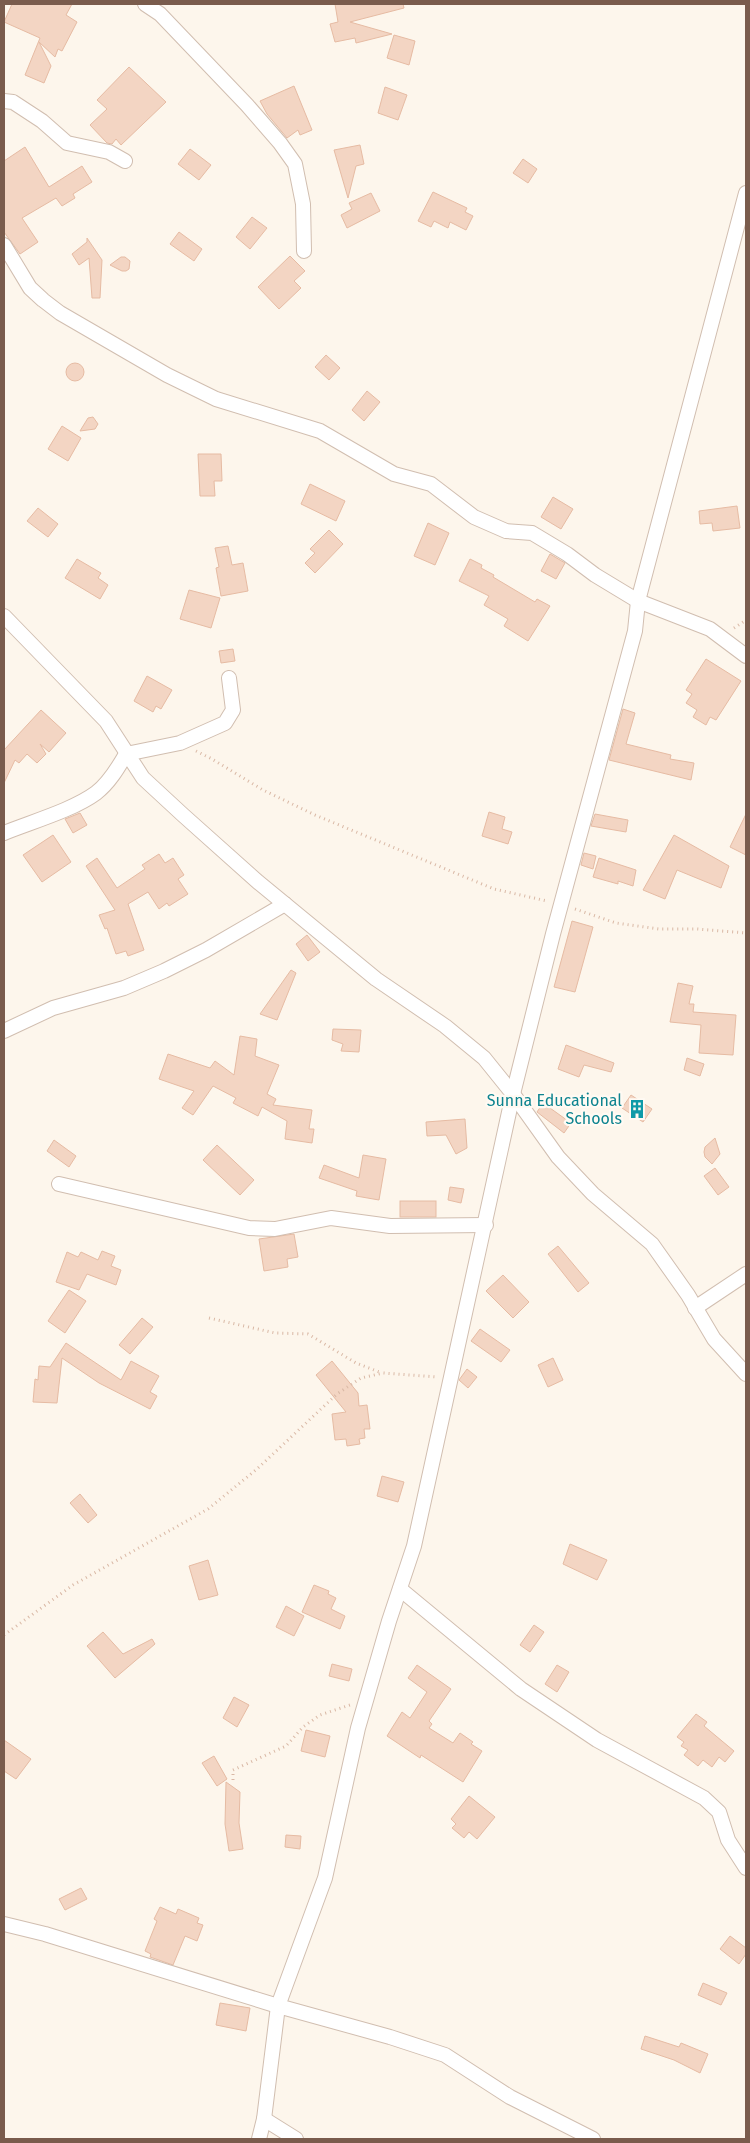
<svg xmlns="http://www.w3.org/2000/svg" width="750" height="2143" font-family="'Fira Sans',sans-serif">
<rect width="100%" height="100%" fill="#fdf6ec"/>
<!-- building -->
<g fill="#f3d5c3" stroke="#e6bba3">
<path d="M12 4H72L66 15 77 22 62 51 58 49 55 57 39 42 51 66 44 83 25 75 40 38 4 22Z"/>
<path d="M335 4H403L404 8 350 22 392 34 356 43 355 38 335 42 330 24 338 22Z"/>
<path d="M394 35 415 41 409 65 387 58Z"/>
<path d="M129 67 166 102 121 145 116 139 112 144 107 143 90 125 107 109 97 100Z"/>
<path d="M294 86 312 130 300 135 298 130 287 138 267 114 260 101Z"/>
<path d="M385 87 407 95 398 120 378 113Z"/>
<path d="M360 145 364 164 356 166 348 198 334 150Z"/>
<path d="M25 147 49 187 82 166 92 182 73 194 75 198 62 206 56 198 22 218 38 242 20 254 4 232V161Z"/>
<path d="M190 149 211 165 199 180 178 164Z"/>
<path d="M523 159 537 169 528 183 513 173Z"/>
<path d="M433 192 467 208 465 212 473 216 466 230 450 222 448 228 434 221 431 227 418 221Z"/>
<path d="M371 193 380 211 347 228 341 215 352 209 349 203Z"/>
<path d="M252 217 267 228 250 249 236 237Z"/>
<path d="M179 232 202 249 194 261 170 244Z"/>
<path d="M87 238 102 260 100 298H92L89 258 79 265 72 254 87 242Z"/>
<path d="M290 256 305 271 294 281 301 288 279 309 258 287Z"/>
<path d="M121 257H125L130 261 129 269 126 271H122L110 265Z"/>
<path d="M326 355 340 368 329 380 315 367Z"/>
<circle cx="75" cy="372" r="9"/>
<path d="M367 391 380 402 364 421 352 410Z"/>
<path d="M93 417 98 424 95 429 80 431 88 418Z"/>
<path d="M62 426 81 438 68 461 48 449Z"/>
<path d="M198 454H221L222 481H214L215 496H200Z"/>
<path d="M310 484 345 501 336 521 301 504Z"/>
<path d="M553 497 573 509 561 529 541 517Z"/>
<path d="M737 506 740 528 713 531 712 523 700 524 699 511Z"/>
<path d="M38 508 58 524 48 537 27 521Z"/>
<path d="M428 523 449 533 435 565 414 556Z"/>
<path d="M329 530 343 544 315 573 305 563 315 553 310 549Z"/>
<path d="M228 546 232 565 243 563 248 591 221 596 216 568 219 567 215 548Z"/>
<path d="M550 554 565 563 556 579 541 571Z"/>
<path d="M77 559 101 573 98 578 108 585 100 599 65 578Z"/>
<path d="M470 559 482 565 481 568 494 575 493 577 535 602 537 599 550 606 528 641 504 626 508 619 484 605 489 596 459 581Z"/>
<path d="M189 590 220 598 211 628 180 619Z"/>
<path d="M233 649 235 661 221 663 219 651Z"/>
<path d="M706 659 741 681 716 720 710 717 706 725 693 717 697 710 686 703 692 694 686 690Z"/>
<path d="M147 676 172 690 161 709 156 706 153 712 134 701Z"/>
<path d="M623 709 635 713 626 744 671 755 670 759 694 763 691 780 609 760Z"/>
<path d="M41 710 66 733 49 752 40 744 46 754 37 763 27 754 19 763 15 760 4 783V750Z"/>
<path d="M489 812 505 817 502 829 512 832 508 844 482 836Z"/>
<path d="M80 813 87 825 73 833 65 819Z"/>
<path d="M595 814 628 820 626 832 591 826Z"/>
<path d="M746 814V855L730 847Z"/>
<path d="M53 835 71 862 42 882 23 855Z"/>
<path d="M674 835 729 866 721 888 677 870 665 899 643 890Z"/>
<path d="M584 853 596 856 593 869 581 865Z"/>
<path d="M159 854 165 863 173 858 184 875 178 879 188 894 169 906 167 903 159 909 148 892 128 904 144 950 128 956 126 951 116 954 107 928 105 929 99 915 115 910 86 866 97 858 117 888 145 869 142 865Z"/>
<path d="M599 858 636 870 633 886 618 881V884L593 877Z"/>
<path d="M572 921 593 927 575 992 554 987Z"/>
<path d="M307 935 320 952 308 961 296 944Z"/>
<path d="M291 970 296 973 277 1020 260 1014Z"/>
<path d="M678 983 693 986 689 1004H694L693 1012 736 1015 733 1055 699 1053 701 1025 670 1022Z"/>
<path d="M333 1029 361 1030 359 1052 341 1051 343 1044 332 1040Z"/>
<path d="M240 1036 257 1039 255 1056 279 1065 267 1094 276 1099 273 1105 312 1110 309 1129H314L312 1143 285 1139 287 1121 262 1107 258 1116 233 1103 236 1098 213 1086 193 1115 182 1108 194 1091 159 1079 168 1054 210 1068 215 1061 234 1075Z"/>
<path d="M566 1045 614 1063 611 1072 584 1065 579 1077 558 1069Z"/>
<path d="M687 1058 704 1064 700 1076 684 1070Z"/>
<path d="M631 1095 652 1109 643 1122 622 1108Z"/>
<path d="M543 1103 571 1123 564 1133 537 1112Z"/>
<path d="M465 1119 467 1148 456 1154 446 1135 427 1136 426 1122Z"/>
<path d="M715 1138 720 1154 712 1164 705 1157 704 1152 705 1147Z"/>
<path d="M54 1140 76 1156 69 1167 47 1151Z"/>
<path d="M217 1145 254 1180 240 1195 203 1160Z"/>
<path d="M363 1155 386 1159 379 1200 356 1196 357 1191 319 1178 324 1165 359 1178Z"/>
<path d="M715 1168 729 1187 718 1195 704 1176Z"/>
<path d="M450 1187 464 1189 461 1203 448 1200Z"/>
<rect x="400" y="1201" width="36" height="16"/>
<path d="M294 1234 298 1257 287 1259 288 1267 264 1271 259 1239Z"/>
<path d="M558 1246 589 1283 578 1292 548 1254Z"/>
<path d="M102 1251 115 1256 111 1266 121 1270 116 1285 87 1274 79 1290 56 1282 67 1252 78 1257 81 1252 98 1260Z"/>
<path d="M503 1275 529 1302 513 1318 486 1291Z"/>
<path d="M69 1290 86 1301 65 1333 48 1321Z"/>
<path d="M142 1318 153 1327 130 1354 119 1345Z"/>
<path d="M480 1329 510 1350 501 1362 471 1341Z"/>
<path d="M66 1343 121 1380 131 1361 159 1376 150 1392 157 1396 150 1409 99 1383 62 1358 57 1403 33 1402 35 1379 38 1380 39 1366 50 1367Z"/>
<path d="M553 1358 563 1380 548 1387 538 1365Z"/>
<path d="M332 1361 358 1393 359 1406 367 1405 370 1429H364L365 1438 359 1439 360 1444 347 1446 346 1439 335 1440 332 1414 346 1412 316 1375Z"/>
<path d="M467 1369 477 1377 468 1388 459 1380Z"/>
<path d="M382 1476 404 1482 398 1502 377 1496Z"/>
<path d="M80 1494 97 1515 88 1523 70 1503Z"/>
<path d="M570 1544 607 1560 597 1580 563 1564Z"/>
<path d="M208 1560 218 1595 199 1600 189 1566Z"/>
<path d="M314 1585 329 1591 328 1594 336 1598 331 1609 345 1616 340 1629 302 1612Z"/>
<path d="M286 1606 304 1616 294 1636 276 1627Z"/>
<path d="M534 1625 544 1632 530 1652 520 1645Z"/>
<path d="M103 1632 123 1654 152 1639 155 1644 115 1678 87 1646Z"/>
<path d="M332 1664 352 1669 349 1681 329 1676Z"/>
<path d="M417 1665 451 1689 429 1721 432 1724 429 1728 453 1743 460 1733 473 1742 471 1744 482 1751 463 1782 421 1755 420 1758 387 1736 402 1712 410 1718 427 1692 408 1678Z"/>
<path d="M557 1665 569 1672 557 1692 545 1684Z"/>
<path d="M234 1697 249 1705 237 1727 223 1718Z"/>
<path d="M696 1714 707 1722 704 1726 734 1751 725 1762 719 1757 712 1767 703 1760 698 1766 684 1755 688 1750 681 1746 684 1742 677 1737Z"/>
<path d="M306 1730 330 1736 325 1757 301 1751Z"/>
<path d="M4 1740 31 1759 16 1779 4 1771Z"/>
<path d="M214 1756 227 1779 217 1786 202 1763Z"/>
<path d="M226 1782 240 1792 239 1823 243 1849 229 1851 225 1824Z"/>
<path d="M469 1796 495 1817 477 1839 469 1832 464 1838 452 1828 456 1824 451 1819Z"/>
<path d="M286 1835 301 1836 300 1849 285 1847Z"/>
<path d="M81 1888 87 1899 65 1910 59 1899Z"/>
<path d="M160 1907 176 1914 178 1909 199 1918 197 1923 203 1925 197 1941 185 1936 173 1965 150 1957 151 1954 145 1951 157 1921 154 1919Z"/>
<path d="M730 1936 746 1948V1954L739 1964 720 1949Z"/>
<path d="M703 1983 727 1993 721 2005 698 1995Z"/>
<path d="M220 2003 250 2008 246 2031 216 2025Z"/>
<path d="M645 2036 679 2047 681 2043 708 2054 700 2073 674 2060 641 2049Z"/>
</g>
<g fill="none" stroke-linecap="round" stroke-linejoin="round">
<!-- minor casing -->
<g stroke="#d1beb0" stroke-width="16">
<g id="minor">
<path d="M145 4 160 14 247 105 280 143 295 164 303 204 304 251"/>
<path d="M4 101 13 102 42 121 67 143 109 152 125 161"/>
<path d="M4 245 30 288 43 300 60 313 167 375 216 399 320 431 394 474 431 484 474 517 506 531 532 533 567 554 595 575 638 601 710 629 746 656"/>
<path d="M4 616 106 721 143 778 183 815 258 882 376 979 445 1026 484 1058 513 1094 558 1157 593 1194 652 1244 688 1295 714 1339 746 1374"/>
<path d="M4 833C31 822 73 810 96 793 109 783 118 768 126 754L180 743 225 723 233 710 229 678"/>
<path d="M4 1031 53 1008 124 988 164 971 206 950 285 904"/>
<path d="M59 1184 249 1228 275 1229 331 1218 390 1226 486 1225"/>
<path d="M695 1308 746 1274"/>
<path d="M400 1589 521 1689 597 1740 704 1798 719 1812 728 1840 746 1868"/>
<path d="M4 1924 45 1934 278 2006 390 2037 445 2055 510 2097 593 2139"/>
<path d="M264 2119 296 2139"/>
<path d="M259 2139 264 2119 278 2006 325 1878 358 1728 389 1621 414 1546 513 1094 553 934 635 631 638 601 746 193"/>
</g>
</g>
<!-- path -->
<g stroke="#d9b8a5" stroke-width="3" stroke-dasharray="1 4" stroke-linecap="butt">
<path d="M734 628 746 620"/>
<path d="M196 751 212 759 263 790 315 815 494 889 547 901"/>
<path d="M575 909 616 923 659 929H697L746 933"/>
<path d="M209 1318 275 1333 308 1334 356 1363 382 1373"/>
<path d="M4 1635 73 1585 208 1509 257 1469 337 1394 361 1378 383 1373 437 1377"/>
<path d="M233 1780V1770L286 1746 303 1727 320 1715 350 1705"/>
</g>
<!-- minor -->
<use href="#minor" stroke="#fff" stroke-width="14"/>
</g>
<!-- icons -->
<defs>
<g id="building-bare" transform="scale(1.5)"><path d="M-4-6H4V6H1V3H-1V6H-4ZM-2.5-4.3h1.7v1.8h-1.7ZM.8-4.3h1.7v1.8H.8ZM-2.5-1h1.7V.8h-1.7ZM.8-1h1.7V.8H.8Z" fill="#0f9aa8" stroke="#fffaf3" stroke-width="2.5" paint-order="stroke"/></g>
</defs>
<g fill-rule="evenodd">
<use href="#building-bare" x="637" y="1109"/>
</g>
<g text-anchor="middle" dominant-baseline="central" stroke-width="4.5" stroke-linejoin="round" paint-order="stroke">
<!-- culture labels -->
<g font-size="16" fill="#0d838f" stroke="#fffaf3" text-anchor="end">
<text x="622" y="1100">Sunna Educational<tspan x="622" dy="18">Schools</tspan></text>
</g>
</g>
<!-- border -->
<rect width="750" height="2143" fill="none" stroke="#7a5c4d" stroke-width="10"/>
</svg>
